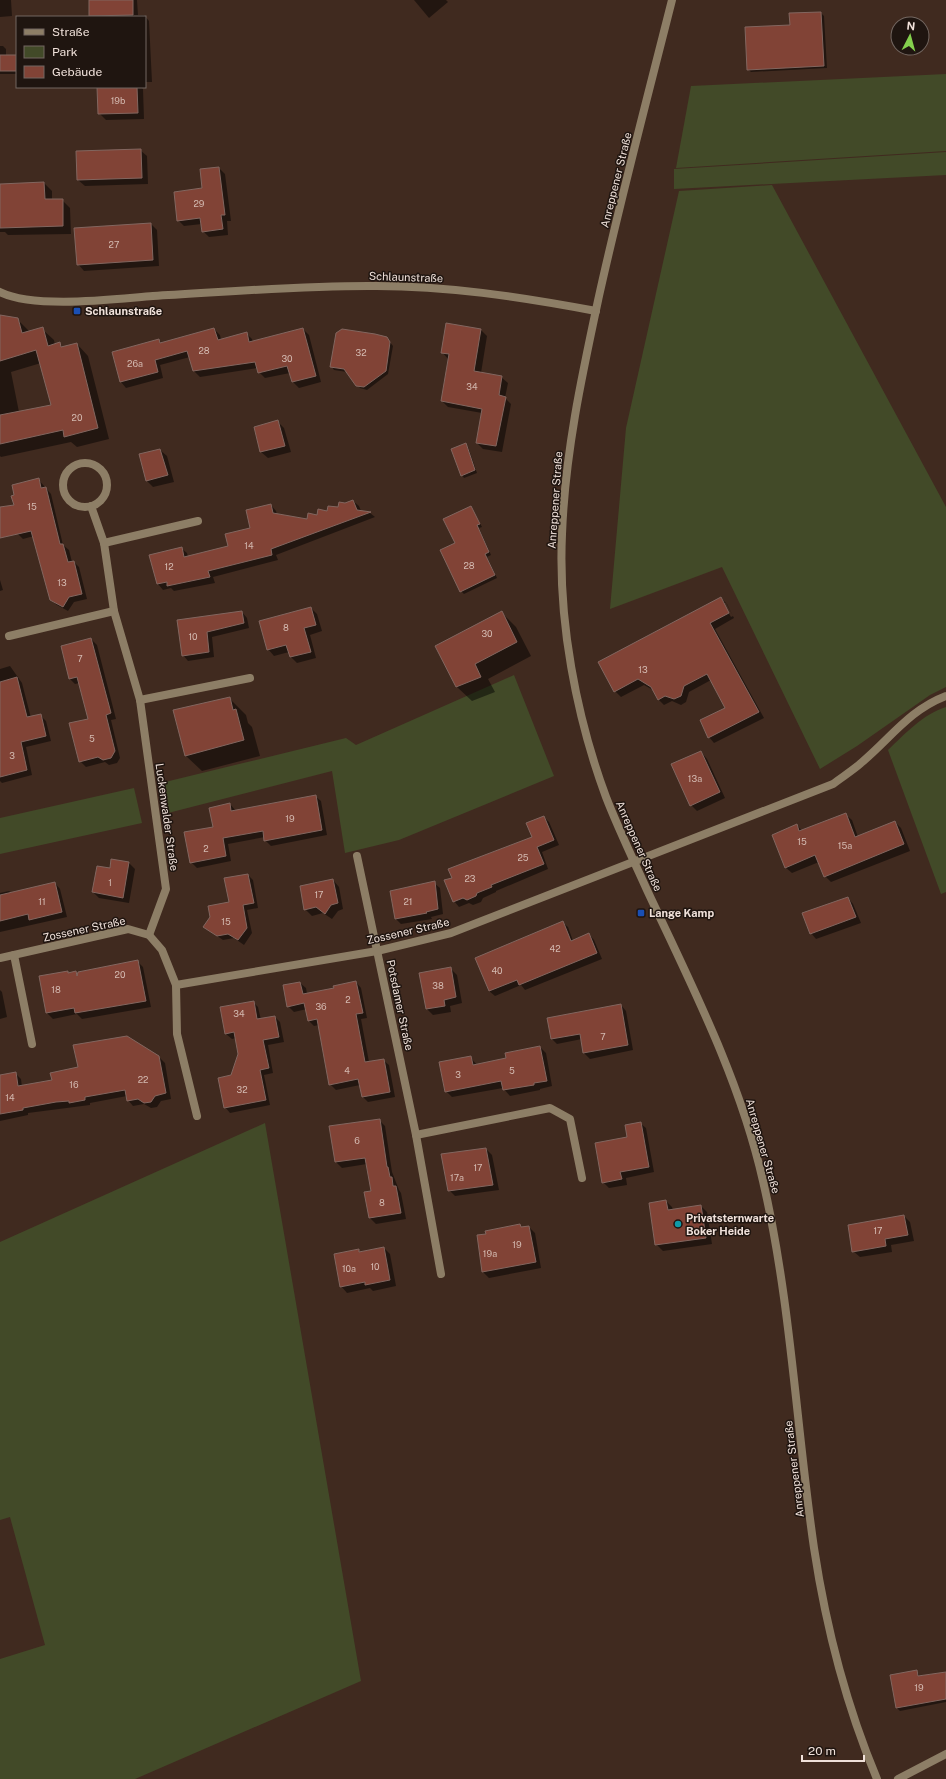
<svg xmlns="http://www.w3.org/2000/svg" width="946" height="1779" font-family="'Public Sans',sans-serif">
<rect width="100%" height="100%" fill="#402a1f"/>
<!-- green -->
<g fill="#424a28">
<path d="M946 74V151L676 168 691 86Z"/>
<path d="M946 152V175L674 189V169Z"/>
<path d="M772 185 946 507V687L930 695 857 746 820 769 722 567 610 609 626 428 679 191Z"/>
<path d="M514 675 554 776 399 840 345 853 332 771 168 813 161 783 346 738 356 745Z"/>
<path d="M946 707V892L941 894 888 750C905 734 923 714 946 707Z"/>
<path d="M134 788 142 823 0 854V818Z"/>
<path d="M265 1123 361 1681 135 1779H0V1659L45 1645 10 1517 0 1520V1242Z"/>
</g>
<!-- shadow -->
<g fill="#0007" fill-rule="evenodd">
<path d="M0 0H11L12 16 0 17Z"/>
<path d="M90 0H137L138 15H144L149 21 152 82H145V17H91Z"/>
<path d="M414 0H446L448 2 429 18Z"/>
<path d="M821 13 824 16 827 68 751 72 748 69 791 26 790 14Z"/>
<path d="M0 46H3L6 49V56H17V74H0Z"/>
<path d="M98 87H141L143 89 144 119 106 120 99 113Z"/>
<path d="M140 150 147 156 148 184 85 186 78 180Z"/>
<path d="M219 168 225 174 231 221H227L228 235 209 237 203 231 202 224 184 226 178 220Z"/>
<path d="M44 183 52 191V200H62L70 208 71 234 8 235 5 232H0V184Z"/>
<path d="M151 224 157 230 159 266 84 271 78 264Z"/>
<path d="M0 316 16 318 30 332 42 329 54 340 55 345 60 344 64 348 77 344 88 356 109 439 77 447 71 442 1 457 0 456ZM41 363 52 405 19 412 11 372Z"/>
<path d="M447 324 481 330 487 336 481 373 501 377 508 383 505 398 511 404 502 452 483 449 477 443 482 413 448 407 442 401 448 359 442 352Z"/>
<path d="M214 329 220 335 221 340 246 333 252 339 253 342 303 329 309 335 321 382 299 388 293 382 290 373 265 378 259 372 257 368 200 377 194 371 190 357 160 365 163 378 126 388 121 382 113 352 159 340 162 343Z"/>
<path d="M389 341 393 346 388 374 367 390 360 388 347 372 334 370 332 367Z"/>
<path d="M278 422 284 428 291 452 268 458 261 452 255 428Z"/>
<path d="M465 444 468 447 477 473 464 478 462 475Z"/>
<path d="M160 450 167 456 174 482 153 487 147 481 140 455Z"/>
<path d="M38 479 51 494 63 545 69 550 72 562H74L79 567 87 599 74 602 68 611 57 605 51 600 34 536 23 539 18 534Z"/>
<path d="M353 501 359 506 361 511 370 513 375 517 276 555 278 560 213 577 215 583 174 591 171 588 163 590 158 584 181 548 187 553 188 557 230 547 251 529 271 505 276 511 277 515 307 520Z"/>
<path d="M471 507 482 527 479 528 491 555 487 557 497 578 464 594 461 591 456 544Z"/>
<path d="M0 580 3 590 0 591Z"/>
<path d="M721 598 727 604 734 618 715 629 764 718 714 743 709 737 726 708 711 680 689 692 686 702 681 705 672 701 664 705 658 699 653 690 644 685 621 697 615 691ZM723 603H726L733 616 731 617Z"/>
<path d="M311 608 317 614 322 631 310 635 316 658 297 663 291 657 289 652 274 656 268 649Z"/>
<path d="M242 612 247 618 249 628 212 637 214 657 188 661 183 655 178 621Z"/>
<path d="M502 613 516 627 531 656 488 679 495 692 472 701 457 687 437 647Z"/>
<path d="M91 639 97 645 116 719 111 720 120 758 117 763 109 765 105 762 86 767 80 761 89 719 79 683 75 684 70 679Z"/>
<path d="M10 666 22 683 31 718 40 715 46 721 51 741 26 747 32 775 2 783 0 781V669Z"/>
<path d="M230 699 246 715 248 723 252 727 260 756 202 771 185 755Z"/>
<path d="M701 752 707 759 725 798 697 811 691 805Z"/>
<path d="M315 796 321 801 327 835 271 846 265 840V837L228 844 231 861 197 868 191 862 230 804 236 811Z"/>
<path d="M845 814 852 820 858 837 895 822 901 828 910 851 831 882 825 876 819 862 792 873 785 867 797 825 802 831Z"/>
<path d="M544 817 549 822 559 845 542 852 548 869 496 891V892L483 898 481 902 473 905 469 903 459 907 454 901 453 879 533 838Z"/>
<path d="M112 860 129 863 135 869 129 903 99 898 93 892 111 869Z"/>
<path d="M248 875 253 880 258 908 247 910 252 933 244 945 234 938 223 940 204 927 230 903Z"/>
<path d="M333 880 339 887 343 909 338 911 332 919 323 913 312 916 305 909Z"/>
<path d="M55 883 60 889 67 917 0 932V893L9 891 12 893Z"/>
<path d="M434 883 440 888 443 914 431 917 432 919 401 924 396 919 391 891Z"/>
<path d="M848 898 853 904 861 923 816 939 811 933Z"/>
<path d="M562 922 568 927 573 941 589 934 594 940 602 959 525 990 521 985 495 996 489 991Z"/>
<path d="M137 961 143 967 151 1007 82 1019 77 1014 53 1019 47 1013 67 972 69 974 76 972 78 975Z"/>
<path d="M450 968 457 975 462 1003 450 1006 451 1012 433 1015 427 1009Z"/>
<path d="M356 982 361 988 367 1018 361 1019 369 1062 383 1060 389 1065 395 1097 368 1102 363 1097 360 1085 336 1090 330 1084 319 1025 314 1026 309 1021 307 1009 294 1012 288 1006 300 983 306 988 307 994 335 989Z"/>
<path d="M0 990 2 992 7 1017 0 1019Z"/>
<path d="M253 1002 258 1007 261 1020 275 1017 280 1022 284 1042 268 1045 273 1073 264 1075 270 1105 230 1113 225 1107 232 1076 239 1054 236 1038 232 1039 226 1034Z"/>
<path d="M621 1005 626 1011 633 1050 590 1059 584 1053 582 1039 557 1044 552 1039Z"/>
<path d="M540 1047 546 1053 552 1086 540 1089V1090L510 1096 503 1088 452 1097 446 1091 471 1058 477 1065 508 1059Z"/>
<path d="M159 1057 165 1063 171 1099 161 1101 157 1107 151 1108 144 1104 133 1106 128 1100 127 1096 90 1103V1105L28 1113V1115L0 1121V1076L15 1073 21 1079 22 1087Z"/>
<path d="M379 1120 385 1126 392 1172 399 1190 401 1193 406 1219 376 1224 370 1218 372 1191 367 1164 342 1168 336 1162Z"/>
<path d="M640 1123 646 1128 654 1172 626 1178 627 1185 609 1188 603 1182 629 1138Z"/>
<path d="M486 1149 492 1155 499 1190 455 1196 449 1190Z"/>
<path d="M666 1201 672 1207 673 1210 701 1206 707 1212 712 1244 663 1251 656 1244Z"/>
<path d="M904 1216 910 1222 914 1241 891 1245 892 1252 860 1257 853 1251Z"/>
<path d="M520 1225 522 1228 529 1227 535 1233 541 1268 489 1278 483 1272 478 1236Z"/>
<path d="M384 1248 390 1254 396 1286 373 1291 370 1288 347 1293 341 1286 358 1250 360 1252Z"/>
<path d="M917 1671 920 1677 946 1673V1702L900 1711 897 1708Z"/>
</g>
<!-- building -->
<g fill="#814336" stroke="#82665f">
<path d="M89 0H133V15L89 16Z"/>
<path d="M821 12 824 66 747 70 745 27 790 25 789 13Z"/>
<rect x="0" y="55" width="17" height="16"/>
<path d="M97 87H137L138 113 98 114Z"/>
<path d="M141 149 142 178 77 180 76 151Z"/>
<path d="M219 167 225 215H221L223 229 202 232 200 218 177 221 174 192 202 188 200 169Z"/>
<path d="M44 182 45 199H63V226L0 228V184Z"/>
<path d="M151 223 153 260 77 265 74 228Z"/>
<path d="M0 315 18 318 22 333 43 327 48 346 60 342 61 347 77 343 98 428 64 437 63 430 0 444V415L51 405 36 350 0 361Z"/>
<path d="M446 323 481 329 474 371 502 376 499 395 506 397 496 446 476 443 482 409 441 401 449 354 441 353Z"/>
<path d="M214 328 218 340 247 332 249 342 303 328 316 376 292 382 287 366 258 373 255 362 193 371 187 351 155 360 158 372 120 382 112 352 159 339 160 343Z"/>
<path d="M342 329 375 334 387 337 390 342 386 371 364 387 356 386 344 369 330 367 336 333Z"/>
<path d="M278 420 285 446 260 452 254 427Z"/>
<path d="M466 443 475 470 461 476 451 449Z"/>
<path d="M160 449 168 475 146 481 139 454Z"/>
<path d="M39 478 41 488 46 487 60 544H63L68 562 74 561 82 594 69 597 63 607 50 600 31 531 0 538V507L14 505 11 496 14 495 12 485Z"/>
<path d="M353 500 357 510 371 512 271 549 272 555 208 571 210 577 167 586V582L157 584 149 555 182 547 184 557 228 546 225 534 250 528 246 510 271 504 273 513 307 519 308 513 317 515 318 509 327 511 328 506 338 507 339 502 345 503Z"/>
<path d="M471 506 480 524 477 525 489 552 485 554 495 575 460 592 440 550 455 543 443 519Z"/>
<path d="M721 597 729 613 710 623 759 712 708 738 700 720 725 708 707 674 684 686 681 696 674 699 665 696 658 700 651 687 638 679 614 692 598 662Z"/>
<path d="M311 607 316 625 304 628 311 652 290 657 286 645 267 650 259 621Z"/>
<path d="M242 611 244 623 207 632 209 652 182 656 177 620Z"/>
<path d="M502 611 517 642 475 664 481 677 456 687 435 646Z"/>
<path d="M91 638 111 713 106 715 115 751 111 758 103 760 98 757 79 762 69 723 88 719 77 677 69 679 61 646Z"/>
<path d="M17 677 27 717 41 714 46 736 21 742 27 770 0 777V682Z"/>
<path d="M230 697 233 710 236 709 244 740 185 756 173 710Z"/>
<path d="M701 751 720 792 690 806 671 764Z"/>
<path d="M316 795 322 830 264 841 263 831 223 838 226 856 190 863 184 832 213 827 209 808 230 803 231 811Z"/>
<path d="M846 813 855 837 895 821 904 844 824 877 815 855 785 868 772 835 797 824 799 831Z"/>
<path d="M544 816 554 840 537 847 544 864 491 885 492 887 477 893 476 896 467 900 463 898 453 902 444 880 452 878 448 869 532 837 526 823Z"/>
<path d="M111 859 129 862 123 898 92 892 97 866 110 868Z"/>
<path d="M248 874 254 903 243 905 247 928 238 940 228 934 217 936 203 927 210 917 208 906 229 902 224 878Z"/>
<path d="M333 879 338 903 331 905 325 914 316 907 304 910 300 886Z"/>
<path d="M435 881 438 909 426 912 427 913 395 919 390 891Z"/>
<path d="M55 882 62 912 29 920 28 914 0 921V895Z"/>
<path d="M848 897 856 917 810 934 802 913Z"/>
<path d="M563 921 571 941 589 933 597 953 519 985 517 980 489 991 475 958Z"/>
<path d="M138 960 146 1001 75 1013 74 1008 46 1013 39 976 68 971V973L76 971 77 976 78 972Z"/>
<path d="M451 967 456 997 444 1000 445 1006 426 1009 419 973Z"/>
<path d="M356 981 363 1013 356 1014 365 1062 384 1059 390 1092 362 1097 358 1079 329 1085 317 1019 308 1021 304 1003 287 1007 283 985 300 982 303 994 334 988 333 986Z"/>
<path d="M254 1001 257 1019 275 1016 279 1037 263 1040 269 1068 260 1070 266 1100 224 1108 218 1078 231 1075 238 1054 234 1032 225 1034 220 1007Z"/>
<path d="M621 1004 628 1045 583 1053 580 1034 551 1039 547 1018Z"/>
<path d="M127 1036 159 1056 166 1093 155 1096 151 1102 144 1103 138 1099 127 1101 125 1090 85 1097V1100L69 1103V1101L56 1102 23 1108V1110L0 1114V1075L16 1072 18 1086 52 1080 50 1073 78 1067 73 1045Z"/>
<path d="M540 1046 547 1081 534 1083V1085L503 1090 501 1081 445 1092 439 1062 471 1056 473 1065 506 1058 505 1053Z"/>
<path d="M380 1119 387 1167H388L390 1177H392L393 1186H396L401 1213 369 1218 364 1192 371 1191 365 1158 335 1162 329 1126Z"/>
<path d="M641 1122 649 1167 620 1172 622 1179 602 1183 595 1143 627 1137 625 1125Z"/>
<path d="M486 1148 493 1185 448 1191 441 1154Z"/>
<path d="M666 1200 668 1210 701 1205 706 1238 655 1245 649 1203Z"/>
<path d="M904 1215 908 1235 885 1239 886 1246 852 1252 848 1225Z"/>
<path d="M520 1224 521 1227 529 1226 536 1262 482 1272 477 1235 486 1234 485 1231Z"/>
<path d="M384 1247 390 1280 365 1285V1282L340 1287 334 1254 359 1249V1252Z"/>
<path d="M917 1670 918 1676 946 1672V1699L896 1708 890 1675Z"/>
</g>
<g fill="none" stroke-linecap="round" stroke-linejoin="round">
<!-- minor -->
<g stroke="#8d7e66" stroke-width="8">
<path d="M0 292C35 309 114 299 153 296 224 292 296 286 368 286 444 285 521 297 596 311"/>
<circle cx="85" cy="485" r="22"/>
<path d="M91 506 104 543 114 611 140 700 166 889 149 935"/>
<path d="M104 543 198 521"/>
<path d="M9 636 114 611"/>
<path d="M140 700 250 678"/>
<path d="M357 856 416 1135 441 1274"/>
<path d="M14 955 32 1044"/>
<path d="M0 958 128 929 149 935 162 950 176 985 177 1034 197 1116"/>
<path d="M176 985 377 951 451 933 833 784C842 777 852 771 861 763 890 739 909 710 946 696"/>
<path d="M416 1135 550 1108 570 1119 582 1178"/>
<path d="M898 1779 946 1754"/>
</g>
<!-- tertiary -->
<path stroke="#8d7e66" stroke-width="8" d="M672 0C647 99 621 197 599 296 582 375 565 453 562 534 558 620 576 716 606 797 618 828 633 859 647 890 691 984 740 1079 763 1181 791 1302 796 1425 814 1548 826 1627 846 1705 877 1779"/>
</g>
<!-- markers -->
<g fill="#1a4fb4" stroke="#1f1510" stroke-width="1.5">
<rect x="73" y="307" width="8" height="8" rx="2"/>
<rect x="637" y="909" width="8" height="8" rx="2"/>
</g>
<circle fill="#0f9aa8" stroke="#1f1510" stroke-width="1.5" cx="678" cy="1224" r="4"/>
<g text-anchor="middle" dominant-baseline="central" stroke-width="3" stroke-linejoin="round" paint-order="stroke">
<!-- number labels -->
<g font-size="9" fill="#d4bab1">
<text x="118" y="100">19b</text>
<text x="199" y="203">29</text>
<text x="114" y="244">27</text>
<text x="204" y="350">28</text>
<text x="361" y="352">32</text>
<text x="287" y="358">30</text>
<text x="135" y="363">26a</text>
<text x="472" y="386">34</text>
<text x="77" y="417">20</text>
<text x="32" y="506">15</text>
<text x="249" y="545">14</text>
<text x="469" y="565">28</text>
<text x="169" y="566">12</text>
<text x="62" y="582">13</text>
<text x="286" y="627">8</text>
<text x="487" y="633">30</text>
<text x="193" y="636">10</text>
<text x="80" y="658">7</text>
<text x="643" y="669">13</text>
<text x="92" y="738">5</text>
<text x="12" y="755">3</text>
<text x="695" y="778">13a</text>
<text x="290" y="818">19</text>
<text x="802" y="841">15</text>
<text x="845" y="845">15a</text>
<text x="206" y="848">2</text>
<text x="523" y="857">25</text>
<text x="470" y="878">23</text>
<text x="110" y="882">1</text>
<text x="319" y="894">17</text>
<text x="42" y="901">11</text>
<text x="408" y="901">21</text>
<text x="226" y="921">15</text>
<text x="555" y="948">42</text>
<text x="497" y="970">40</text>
<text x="120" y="974">20</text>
<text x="438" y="985">38</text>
<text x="56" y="989">18</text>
<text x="348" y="999">2</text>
<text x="321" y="1006">36</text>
<text x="239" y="1013">34</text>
<text x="603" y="1036">7</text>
<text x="347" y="1070">4</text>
<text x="512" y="1070">5</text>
<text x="458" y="1074">3</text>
<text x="143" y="1079">22</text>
<text x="74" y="1084">16</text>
<text x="242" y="1089">32</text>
<text x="10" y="1097">14</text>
<text x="357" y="1140">6</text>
<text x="478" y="1167">17</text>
<text x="457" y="1177">17a</text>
<text x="382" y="1202">8</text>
<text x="878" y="1230">17</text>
<text x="517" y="1244">19</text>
<text x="490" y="1253">19a</text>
<text x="375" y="1266">10</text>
<text x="349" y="1268">10a</text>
<text x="919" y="1687">19</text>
</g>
<!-- street labels -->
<g font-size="11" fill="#f0e1da" stroke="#1f1510">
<text transform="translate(616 180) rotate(-76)">Anreppener Straße</text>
<text transform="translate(406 277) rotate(2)">Schlaunstraße</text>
<text transform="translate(555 500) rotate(-86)">Anreppener Straße</text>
<text transform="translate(167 817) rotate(82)">Luckenwalder Straße</text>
<text transform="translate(639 846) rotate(66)">Anreppener Straße</text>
<text transform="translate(84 929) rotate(-12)">Zossener Straße</text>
<text transform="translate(408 931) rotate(-13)">Zossener Straße</text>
<text transform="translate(400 1005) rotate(78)">Potsdamer Straße</text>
<text transform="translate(763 1146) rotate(74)">Anreppener Straße</text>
<text transform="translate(794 1469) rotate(-97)">Anreppener Straße</text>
</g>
<!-- poi labels -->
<g font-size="11" font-weight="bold" fill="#f0e1da" stroke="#1f1510" text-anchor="start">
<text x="85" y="311">Schlaunstraße</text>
<text x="649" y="913">Lange Kamp</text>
<text x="686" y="1218">Privatsternwarte<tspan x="686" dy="13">Boker Heide</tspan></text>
</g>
</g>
<!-- legend -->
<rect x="16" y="16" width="130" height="72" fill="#1f1510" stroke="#736761"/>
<rect x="24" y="29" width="20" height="6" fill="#8d7e66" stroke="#736761"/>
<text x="52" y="36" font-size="12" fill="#f0e1da">Straße</text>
<rect x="24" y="46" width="20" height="12" fill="#424a28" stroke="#736761"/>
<text x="52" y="56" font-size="12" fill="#f0e1da">Park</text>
<rect x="24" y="66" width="20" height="12" fill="#814336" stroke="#736761"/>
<text x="52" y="76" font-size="12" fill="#f0e1da">Gebäude</text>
<!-- north arrow -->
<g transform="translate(910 36) rotate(6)"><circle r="19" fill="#1f1510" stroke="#736761"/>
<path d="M0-3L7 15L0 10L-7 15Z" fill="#84d04d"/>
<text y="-6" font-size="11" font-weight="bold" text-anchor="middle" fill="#f0e1da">N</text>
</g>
<!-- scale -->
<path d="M802 1755v6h62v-6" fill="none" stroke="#f0e1da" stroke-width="2"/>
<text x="808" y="1755" font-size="12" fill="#f0e1da" stroke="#1f1510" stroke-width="3" paint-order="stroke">20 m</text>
</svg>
